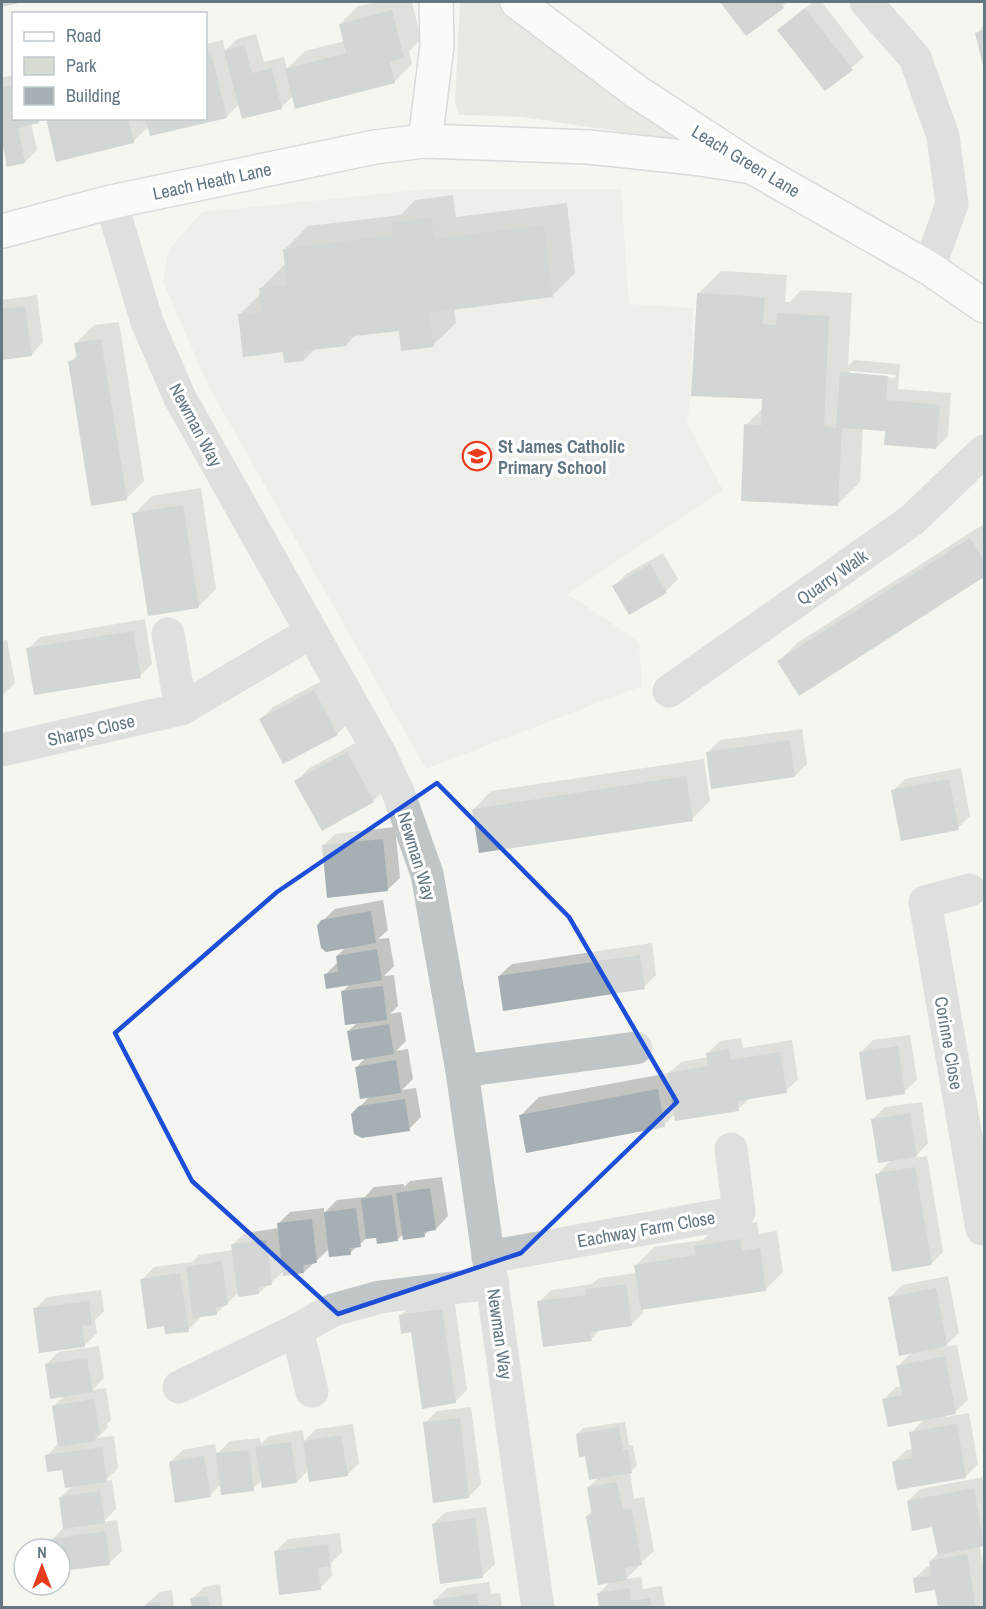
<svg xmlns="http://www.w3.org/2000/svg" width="986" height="1609" font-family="'Archivo Narrow',sans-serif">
<rect width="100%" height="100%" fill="#f5f5f1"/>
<!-- built -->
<path fill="#e5e6e4" d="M428 189H621L629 304 693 308 691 396 687 423 723 490 568 594 639 642 642 686 426 769 209 387 163 282 169 249 202 212Z"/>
<!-- green -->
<path fill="#d6dcd2" d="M460 2H497L583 71 678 133 676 140 522 117 459 115 455 102Z"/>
<!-- shadow -->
<g fill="#0003" fill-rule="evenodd">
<path d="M377 2H412L421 39 409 51 412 64 394 82 293 96 282 107 243 118 239 104 226 117 149 126 133 142 47 118H206V44L223 40 225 51 237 39 256 34 264 62 284 57 287 69 305 51 345 41 340 24 358 6Z"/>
<path d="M722 2H788L747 34Z"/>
<path d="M813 2H822L864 57 825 89 779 30Z"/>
<path d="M984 25V67L977 33Z"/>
<path d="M14 75V118H42L38 122 31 123 37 150 25 162 8 165 2 133V80L4 77Z"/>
<path d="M453 195 456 217 567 203 575 273 552 296 454 308 456 323 433 345 400 329 357 334 346 345 315 349 304 360 284 350 239 315 261 293 260 289 283 266 287 265 285 249 308 226 401 215 415 200Z"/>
<path d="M721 271 787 275 785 302H790L801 290 852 293 848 366 854 360 900 364 898 389 951 393 948 436 936 448 886 430 863 428 860 482 838 504 746 425 764 407V398L698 294ZM850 371 896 375 895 378 850 374Z"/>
<path d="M37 295 43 342 31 355 2 359V300Z"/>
<path d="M119 322 144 481 126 499 70 362 78 354 76 343 94 325Z"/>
<path d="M201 488 216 589 198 607 134 514 152 496Z"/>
<path d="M984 524V575L800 694 779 661 797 643Z"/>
<path d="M663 553 678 579 666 591 614 586 626 574Z"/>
<path d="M145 619 152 664 140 676 28 649 40 637Z"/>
<path d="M7 640 15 683 2 696V641Z"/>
<path d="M327 678 350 722 337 734 261 719 273 707Z"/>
<path d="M802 729 807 764 795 776 708 752 720 740Z"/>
<path d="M359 741 385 789 373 801 296 782 308 769Z"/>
<path d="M704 759 710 801 692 819 474 809 491 791Z"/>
<path d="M961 768 970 816 958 828 893 791 905 779Z"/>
<path d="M395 827 400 878 387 890 323 846 335 834Z"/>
<path d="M383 900 388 930 378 939 389 938 394 966 384 976 394 975 398 1006 390 1014 401 1012 406 1041 396 1051 408 1049 413 1079 402 1090 416 1088 421 1117 409 1129 352 1115 370 1096 356 1068 366 1057 348 1031 358 1022 343 991 350 984 325 975 338 962 337 956 346 947 322 921 335 909Z"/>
<path d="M652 943 656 975 644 987 499 976 512 964Z"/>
<path d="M910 1035 917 1080 904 1092 861 1052 873 1040Z"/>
<path d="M741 1038 743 1048 792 1040 798 1079 786 1091 751 1097 738 1109 675 1114 664 1125 521 1115 539 1097 669 1073 681 1062 708 1057V1053L720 1041Z"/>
<path d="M922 1102 928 1143 914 1158 927 1156 943 1252 931 1264 877 1175 892 1159 873 1119 885 1107Z"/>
<path d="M442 1177 448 1216 436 1229H430L424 1236 403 1234 397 1240 377 1236 368 1237 350 1253 330 1248 304 1272 284 1271 259 1293 239 1292 216 1314 200 1316V1318L188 1330 165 1325 142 1280 154 1267 192 1262 199 1255 233 1250 232 1245 245 1233 279 1228 278 1224 290 1212 324 1208V1213L337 1200 365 1197 374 1187 404 1184V1187L410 1181Z"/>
<path d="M757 1222 759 1234 777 1231 783 1272 765 1290 643 1308V1313L631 1325 601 1329 591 1339 539 1302 551 1290 592 1284 599 1278 637 1273 636 1265 654 1247 703 1240 714 1229Z"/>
<path d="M948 1276 959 1333 944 1347 957 1345 968 1400 955 1412 946 1414V1417L969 1413 978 1464 965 1477 894 1462 906 1450 913 1449 911 1433 925 1418 884 1399 896 1387 902 1386 898 1366 913 1351 890 1297 902 1285Z"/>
<path d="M101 1290 104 1311 95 1320 97 1333 84 1346 35 1309 47 1297Z"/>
<path d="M454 1298 467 1390 455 1402 412 1330 401 1316 413 1303Z"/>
<path d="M99 1346 104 1378 92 1390 106 1388 111 1420 107 1424 108 1427 97 1438 114 1436 118 1468 105 1481 112 1480 116 1509 103 1522 117 1520 122 1551 109 1563 60 1570V1549H49L48 1544 64 1527 60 1498 73 1485 64 1468 46 1456 59 1443 53 1407 65 1395 46 1365 58 1352Z"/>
<path d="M471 1407 481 1484 469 1497 425 1423 437 1411Z"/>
<path d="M625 1422 629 1445H633L637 1466 630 1472 634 1499 644 1497 654 1551 639 1564V1566L626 1579 641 1577 643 1589 662 1586 665 1608H601L599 1593 611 1581 587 1516 593 1510 589 1487 599 1477 586 1455 577 1434 583 1428Z"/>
<path d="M353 1424 359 1463 347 1475 308 1470 297 1482 262 1480 253 1489 221 1484 210 1496 170 1462 183 1450 215 1444 217 1454 230 1441 260 1438 261 1444 269 1436 303 1430 304 1441 316 1429Z"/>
<path d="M984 1477V1544L980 1545 984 1575V1608H939L936 1589 914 1579 927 1567 931 1566 930 1561 939 1553 933 1525 908 1501 920 1489Z"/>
<path d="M486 1507 495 1564 482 1576 433 1524 446 1512Z"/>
<path d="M340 1533 342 1552 331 1563 332 1576 320 1588 275 1552 288 1539Z"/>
<path d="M489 1582 491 1594 500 1593 502 1608H436L435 1600 447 1588Z"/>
<path d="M220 1584 223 1608H179L193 1606 192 1599 204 1587Z"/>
<path d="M172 1590 174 1608H142L160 1592Z"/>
</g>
<!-- building -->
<g fill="#a6b0b4">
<path d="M2 2H23L2 7Z"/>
<path d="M720 2H779L784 8 746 36Z"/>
<path d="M805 8 853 70 825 91 777 30Z"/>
<path d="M392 10 404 58 390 62 395 83 295 109 285 69 346 53 339 24Z"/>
<path d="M984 30V70L975 33Z"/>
<path d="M244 45 252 73 272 68 282 109 242 119 224 51Z"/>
<path d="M211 52 227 118 150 136 145 118H206V53Z"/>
<path d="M14 84V118H38L39 123 18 128 25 163 7 167 2 140V87Z"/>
<path d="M46 118H128L134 143 56 162Z"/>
<path d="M431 217 434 239 544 225 553 297 429 313 434 347 401 351 399 331 346 337 347 346 303 351 304 361 284 363 283 352 243 357 238 314 262 312 259 288 287 285 283 249 393 235 391 223Z"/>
<path d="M697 293 765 297 763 324 776 325 777 313 829 316 824 426 836 428 840 372 888 376 886 400 940 405 936 449 884 445 885 431 842 428 838 506 741 501 744 424 761 426 762 399 691 396Z"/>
<path d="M25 306 32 356 2 360V309Z"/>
<path d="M101 339 127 500 91 506 68 361 77 359 74 343Z"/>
<path d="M183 505 199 608 148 616 132 513Z"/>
<path d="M970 538 984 560V577L799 696 777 661Z"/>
<path d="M650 564 667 593 629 615 612 586Z"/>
<path d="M133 631 141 678 34 695 26 648Z"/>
<path d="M314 690 338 735 283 764 259 719Z"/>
<path d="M790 740 795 777 711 789 706 752Z"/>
<path d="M347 752 374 802 322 831 294 781Z"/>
<path d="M686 776 693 821 479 853 472 809Z"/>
<path d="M949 779 959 830 901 841 891 790Z"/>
<path d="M383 839 388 891 327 898 322 845Z"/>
<path d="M371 911 376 943 326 952 321 948 317 926 321 920Z"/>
<path d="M377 949 382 980 326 989 324 974 338 972 336 956Z"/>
<path d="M640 955 645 989 503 1011 498 976Z"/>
<path d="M383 986 387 1020 345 1025 341 991Z"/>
<path d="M389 1024 394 1054 352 1061 347 1031Z"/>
<path d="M898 1046 905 1094 866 1100 859 1052Z"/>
<path d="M729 1049 731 1060 780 1052 787 1093 737 1101 739 1111 675 1121 667 1073 708 1066 706 1053Z"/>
<path d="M396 1060 401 1093 360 1099 355 1067Z"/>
<path d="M658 1089 665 1127 526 1153 519 1115Z"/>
<path d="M405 1099 410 1131 362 1138 354 1134 351 1114 359 1106Z"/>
<path d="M910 1113 917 1157 878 1163 871 1119Z"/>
<path d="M915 1167 932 1265 892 1272 875 1174Z"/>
<path d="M430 1188 436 1230 424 1232 425 1237 403 1240 396 1193Z"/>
<path d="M392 1195 398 1241 377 1244 376 1238 366 1239 361 1199Z"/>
<path d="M356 1208 361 1247 350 1248 351 1255 329 1257 324 1212Z"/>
<path d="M312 1219 317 1263 303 1265 304 1273 283 1276 277 1223Z"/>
<path d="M740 1239 742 1251 760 1248 766 1291 641 1310 634 1265 696 1255 694 1246Z"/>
<path d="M266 1240 272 1285 258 1287 259 1294 238 1297 231 1244Z"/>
<path d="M222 1261 228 1305 216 1307 217 1315 193 1318 186 1267Z"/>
<path d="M180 1273 189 1332 165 1334 164 1326 147 1329 140 1279Z"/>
<path d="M626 1284 632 1326 590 1332 592 1341 543 1347 537 1301 586 1295 585 1289Z"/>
<path d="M936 1288 947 1346 899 1356 888 1297Z"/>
<path d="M89 1301 92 1325 82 1326 85 1347 39 1353 33 1308Z"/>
<path d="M442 1309 456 1403 422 1409 411 1332 401 1334 399 1315Z"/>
<path d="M945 1356 956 1414 888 1427 882 1399 902 1395 896 1366Z"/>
<path d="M87 1358 93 1392 50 1399 45 1364Z"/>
<path d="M94 1399 100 1434H95L96 1441 58 1447 52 1406Z"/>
<path d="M460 1418 469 1498 433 1503 423 1422Z"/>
<path d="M957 1424 966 1478 897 1490 892 1462 913 1458 909 1432Z"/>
<path d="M619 1427 623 1450H628L632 1473 589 1480 585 1456 579 1458 576 1434Z"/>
<path d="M341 1435 348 1476 309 1482 303 1441Z"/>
<path d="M291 1442 297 1483 262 1488 255 1447Z"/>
<path d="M102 1447 107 1482 65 1488 62 1470 47 1472 45 1455Z"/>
<path d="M249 1450 254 1491 221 1495 216 1453Z"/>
<path d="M204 1456 211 1497 175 1503 169 1462Z"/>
<path d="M617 1482 623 1510 632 1509 642 1565 625 1568 627 1580 598 1585 586 1516 592 1515 587 1487Z"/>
<path d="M974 1488 984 1546 938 1555 932 1527 912 1531 907 1501Z"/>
<path d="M100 1491 105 1523 63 1529 59 1497Z"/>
<path d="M475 1518 483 1578 440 1584 432 1524Z"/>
<path d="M106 1531 110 1565 60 1571V1549H47L46 1543 51 1539Z"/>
<path d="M328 1544 330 1566 318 1568 321 1590 279 1595 274 1551Z"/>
<path d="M967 1554 976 1608H938L935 1590 915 1593 913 1578 931 1576 929 1561Z"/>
<path d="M630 1588 631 1601 650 1598 651 1608H599L597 1593Z"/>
<path d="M477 1593 479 1605 488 1604V1608H434L433 1600Z"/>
<path d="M208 1596 210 1608H192L190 1598Z"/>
<path d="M160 1602 161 1608H147L146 1604Z"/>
</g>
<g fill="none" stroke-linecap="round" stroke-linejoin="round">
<!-- secondary casing -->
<g stroke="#b4babe" stroke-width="36">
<g id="secondary">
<path d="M517 2 637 92 752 167 929 268 984 306"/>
<path d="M425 141 437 46 436 2"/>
<path d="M2 231 111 202 375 147 425 141 589 147 693 158 752 167"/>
</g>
</g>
<!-- street -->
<g stroke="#c0c5c7" stroke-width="33">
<path d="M866 2 915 58 943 136 952 204 929 268"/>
<path d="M111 202 147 322 180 398 379 752 398 792 427 874 462 1071 538 1608"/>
<path d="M669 691 912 520 984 451"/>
<path d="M181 709 310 633"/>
<path d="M2 750 181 709 168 634"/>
<path d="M970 890 925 902 982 1229"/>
<path d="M462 1071 636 1048"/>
<path d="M488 1257 739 1212 731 1149"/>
<path d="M297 1330 312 1391"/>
<path d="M179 1387 297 1330 333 1310 380 1297 493 1283"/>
</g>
<!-- secondary -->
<use href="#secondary" stroke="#fff" stroke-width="33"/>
</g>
<!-- marked area -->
<path d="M0 0H986V1609H0ZM437 783 569 917 677 1102 521 1253 338 1314 192 1181 115 1033 277 892Z" fill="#f5f5f1" fill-opacity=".55" fill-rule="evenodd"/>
<path fill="none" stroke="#1d4ed8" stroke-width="4.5" stroke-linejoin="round" d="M437 783 569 917 677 1102 521 1253 338 1314 192 1181 115 1033 277 892Z"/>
<!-- icons -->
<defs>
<g id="school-ring" transform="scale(1.5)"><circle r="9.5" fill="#fff" stroke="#e83c1e" stroke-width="1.5"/><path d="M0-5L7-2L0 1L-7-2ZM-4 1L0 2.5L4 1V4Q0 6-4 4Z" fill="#e83c1e"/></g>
</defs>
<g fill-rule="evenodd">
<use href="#school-ring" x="477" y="456"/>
</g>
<g text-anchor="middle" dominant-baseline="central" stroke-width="6" stroke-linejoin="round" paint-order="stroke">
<!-- street labels -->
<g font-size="18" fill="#637783" stroke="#fff">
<text transform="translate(746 161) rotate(31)">Leach Green Lane</text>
<text transform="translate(212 181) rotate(-12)">Leach Heath Lane</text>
<text transform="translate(196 425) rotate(62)">Newman Way</text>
<text transform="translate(832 577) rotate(-35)">Quarry Walk</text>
<text transform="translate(91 730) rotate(-13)">Sharps Close</text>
<text transform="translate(417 856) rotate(73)">Newman Way</text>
<text transform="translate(949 1043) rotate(80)">Corinne Close</text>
<text transform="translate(646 1229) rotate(-10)">Eachway Farm Close</text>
<text transform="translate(500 1334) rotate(82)">Newman Way</text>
</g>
<!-- poi labels -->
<g font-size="18" font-weight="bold" fill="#637783" stroke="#fff" text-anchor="start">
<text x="498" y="446">St James Catholic<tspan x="498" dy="21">Primary School</tspan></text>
</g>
</g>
<!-- border -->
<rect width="986" height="1609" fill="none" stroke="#637783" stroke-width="6"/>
<!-- legend -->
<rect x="12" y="12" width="195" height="108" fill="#ffffff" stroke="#c1c9cd" stroke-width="1.5"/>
<rect x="24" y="32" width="30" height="9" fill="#ffffff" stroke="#c1c9cd" stroke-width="1.5"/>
<text x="66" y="42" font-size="18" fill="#637783">Road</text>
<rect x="24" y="57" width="30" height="18" fill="#d6dcd2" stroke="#c1c9cd" stroke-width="1.5"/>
<text x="66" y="72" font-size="18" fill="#637783">Park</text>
<rect x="24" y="87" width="30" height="18" fill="#a6b0b4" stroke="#c1c9cd" stroke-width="1.5"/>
<text x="66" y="102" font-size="18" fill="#637783">Building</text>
<!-- north arrow -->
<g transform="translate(42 1567)"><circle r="28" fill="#ffffff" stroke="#c1c9cd" stroke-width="1.5"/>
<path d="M0-4.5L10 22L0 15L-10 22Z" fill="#e83c1e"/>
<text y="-9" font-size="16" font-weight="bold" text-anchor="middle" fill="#637783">N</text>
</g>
</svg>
